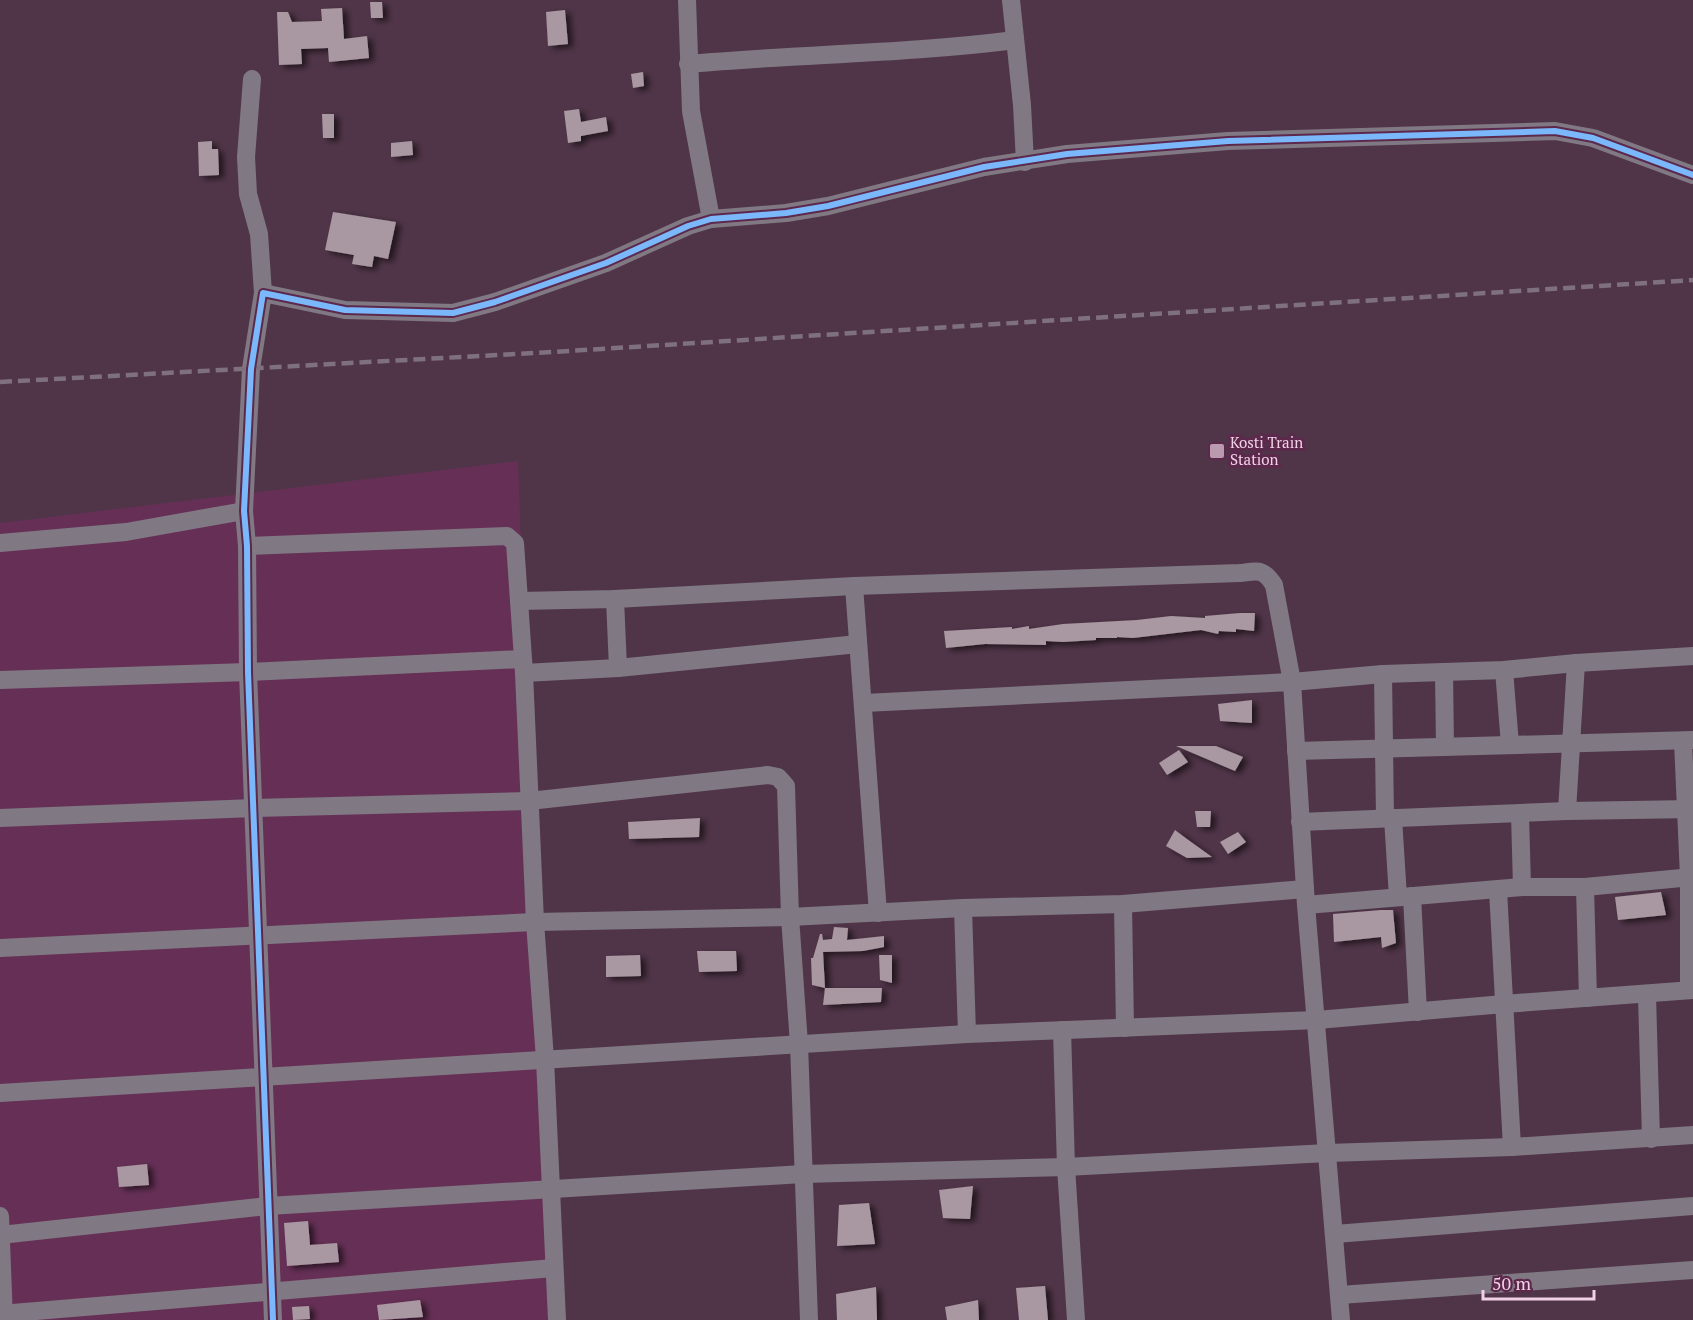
<svg xmlns="http://www.w3.org/2000/svg" width="1693" height="1320" font-family="'PT Serif',serif">
<defs>
<filter id="shadow"><feDropShadow dx="5" dy="3" stdDeviation="3" flood-color="#0009"/></filter>
</defs>
<rect width="100%" height="100%" fill="#503548"/>
<!-- built -->
<path fill="#663056" d="M518 461 548 1320H0V523Z"/>
<!-- building -->
<g fill="#a997a2" filter="url(#shadow)">
<path d="M370 2H382L383 18H371Z"/>
<path d="M342 8 344 39 367 36 369 58 329 62 328 48 301 49 302 64 279 65 277 12H288L292 22 322 21 321 9Z"/>
<path d="M565 10 568 44 548 46 546 12Z"/>
<path d="M643 72 644 86 633 88 631 74Z"/>
<path d="M579 109 581 122 606 117 608 131 581 136V141L568 143 564 111Z"/>
<path d="M322 114H334V138H323Z"/>
<path d="M212 141V149H218L219 175 199 176 198 142Z"/>
<path d="M412 141 413 155 391 157V143Z"/>
<path d="M333 212 396 222 388 259 374 256 372 267 352 264 354 255 325 250Z"/>
<path d="M1240 613H1255L1254 631 1236 629V632L1219 631 1218 634 1201 630 1133 638 1117 637V638H1096V640L1063 642 1046 641V645L985 644 946 648 944 631 1012 627V629L1029 626V629L1063 624 1137 620 1171 616 1205 618V616Z"/>
<path d="M1252 700V723L1220 721 1218 704Z"/>
<path d="M1176 746H1216L1243 757 1235 771Z"/>
<path d="M1179 750 1188 762 1167 775 1159 763Z"/>
<path d="M1195 811H1211L1210 827H1197Z"/>
<path d="M700 818 699 837 629 839 628 822Z"/>
<path d="M1175 830 1187 839 1212 857 1187 858 1166 846Z"/>
<path d="M1238 832 1246 842 1228 854 1220 842Z"/>
<path d="M1661 892 1666 915 1618 920 1615 897Z"/>
<path d="M1381 910H1393L1396 943 1382 948 1381 937 1334 942 1333 914Z"/>
<path d="M834 927 848 928 847 940 884 936V947L863 951 823 952 825 988 812 985 811 958H813L820 934H822L823 940 832 939Z"/>
<path d="M697 951H736L737 971 699 972Z"/>
<path d="M640 955 641 976 606 977V956Z"/>
<path d="M879 955H892V983L880 980Z"/>
<path d="M825 988H882L881 1002 823 1005Z"/>
<path d="M147 1164 149 1185 119 1187 117 1167Z"/>
<path d="M973 1186 970 1219 943 1218 939 1190Z"/>
<path d="M869 1203 875 1244 837 1246 839 1205Z"/>
<path d="M308 1221 310 1245 337 1243 339 1262 287 1266 284 1223Z"/>
<path d="M1045 1286 1048 1320H1019L1016 1288Z"/>
<path d="M876 1287 877 1320H837L836 1294Z"/>
<path d="M420 1300 423 1317 379 1320 377 1305Z"/>
<path d="M978 1300 979 1320H947L945 1307Z"/>
<path d="M309 1306 310 1319 293 1320 292 1307Z"/>
</g>
<g fill="none" stroke-linecap="round" stroke-linejoin="round">
<!-- minor -->
<g stroke="#807984" stroke-width="18">
<path d="M687 0 691 111 711 219"/>
<path d="M1011 0 1022 105 1025 162"/>
<path d="M688 64C797 54 906 54 1015 40"/>
<path d="M252 79 246 157 248 194 259 234 263 293 251 369 244 511 247 546 248 672 273 1320"/>
<path d="M263 293 345 310 453 313 495 302 606 263 688 226 711 219 786 213 828 206 984 167 1067 154 1228 141 1555 131 1593 138 1693 175"/>
<path d="M0 543 126 532 244 511"/>
<path d="M247 546 507 536 515 543 524 673 535 922 545 1059 557 1320"/>
<path d="M854 586 878 913"/>
<path d="M615 599 618 668"/>
<path d="M519 601 615 599 854 586 1240 573C1258 571 1263 568 1274 585L1292 682 1306 905 1341 1320"/>
<path d="M1504 670 1510 745"/>
<path d="M1444 672 1445 747"/>
<path d="M524 673 618 668 858 644"/>
<path d="M1383 674 1385 818"/>
<path d="M0 680 248 672 522 659"/>
<path d="M864 703 1292 682 1383 674 1504 670 1576 663 1693 656"/>
<path d="M1683 741 1689 877V990"/>
<path d="M1296 751 1693 740"/>
<path d="M1567 811 1576 663"/>
<path d="M1520 814 1522 887"/>
<path d="M0 818 254 808 529 801 768 775 778 777 786 786 790 917 799 1044 809 1320"/>
<path d="M1393 818 1398 897"/>
<path d="M1300 822 1567 811 1693 809"/>
<path d="M1585 887 1588 998"/>
<path d="M1498 890 1512 1147"/>
<path d="M1412 896 1418 1012"/>
<path d="M1123 904 1125 1028"/>
<path d="M1306 905 1522 887H1585L1693 877"/>
<path d="M963 908 967 1034"/>
<path d="M0 948 535 922 790 917 963 908 1123 904 1305 889"/>
<path d="M1647 995 1651 1139"/>
<path d="M1062 1030 1066 1167 1076 1320"/>
<path d="M0 1093 967 1034 1317 1020 1504 1004 1693 990"/>
<path d="M0 1216 4 1320"/>
<path d="M1335 1234 1693 1206"/>
<path d="M0 1235 268 1206 803 1174 1066 1167 1328 1153 1512 1147 1693 1135"/>
<path d="M1340 1295 1693 1270"/>
<path d="M0 1314 554 1268"/>
</g>
<!-- rail -->
<path stroke="#7f707e" stroke-width="4.5" stroke-dasharray="12 6" stroke-linecap="butt" d="M0 382 553 352 1693 280"/>
<!-- cycleway casing -->
<g stroke="#5c294d" stroke-width="10">
<path id="cycleway" d="M273 1320 248 672 247 546 244 511 251 369 263 293 345 310 453 313 495 302 606 263 688 226 711 219 786 213 828 206 984 167 1067 154 1228 141 1555 131 1593 138 1693 175"/>
</g>
<!-- cycleway -->
<use href="#cycleway" stroke="#7ab7fb" stroke-width="6"/>
</g>
<!-- markers -->
<rect fill="#b99aae" stroke="#5c294d" stroke-width="2" x="1209" y="443" width="16" height="16" rx="3"/>
<g text-anchor="middle" dominant-baseline="central" stroke-width="6" stroke-linejoin="round" paint-order="stroke">
<!-- poi labels -->
<g font-size="15" fill="#f1d1e5" stroke="#5c294d" text-anchor="start">
<text x="1230" y="442">Kosti Train<tspan x="1230" dy="17">Station</tspan></text>
</g>
</g>
<!-- scale -->
<path d="M1483 1290v9h111v-9" fill="none" stroke="#f1d1e5" stroke-width="3"/>
<text x="1492" y="1290" font-size="18" fill="#f1d1e5" stroke="#5c294d" stroke-width="4.5" paint-order="stroke">50 m</text>
</svg>
